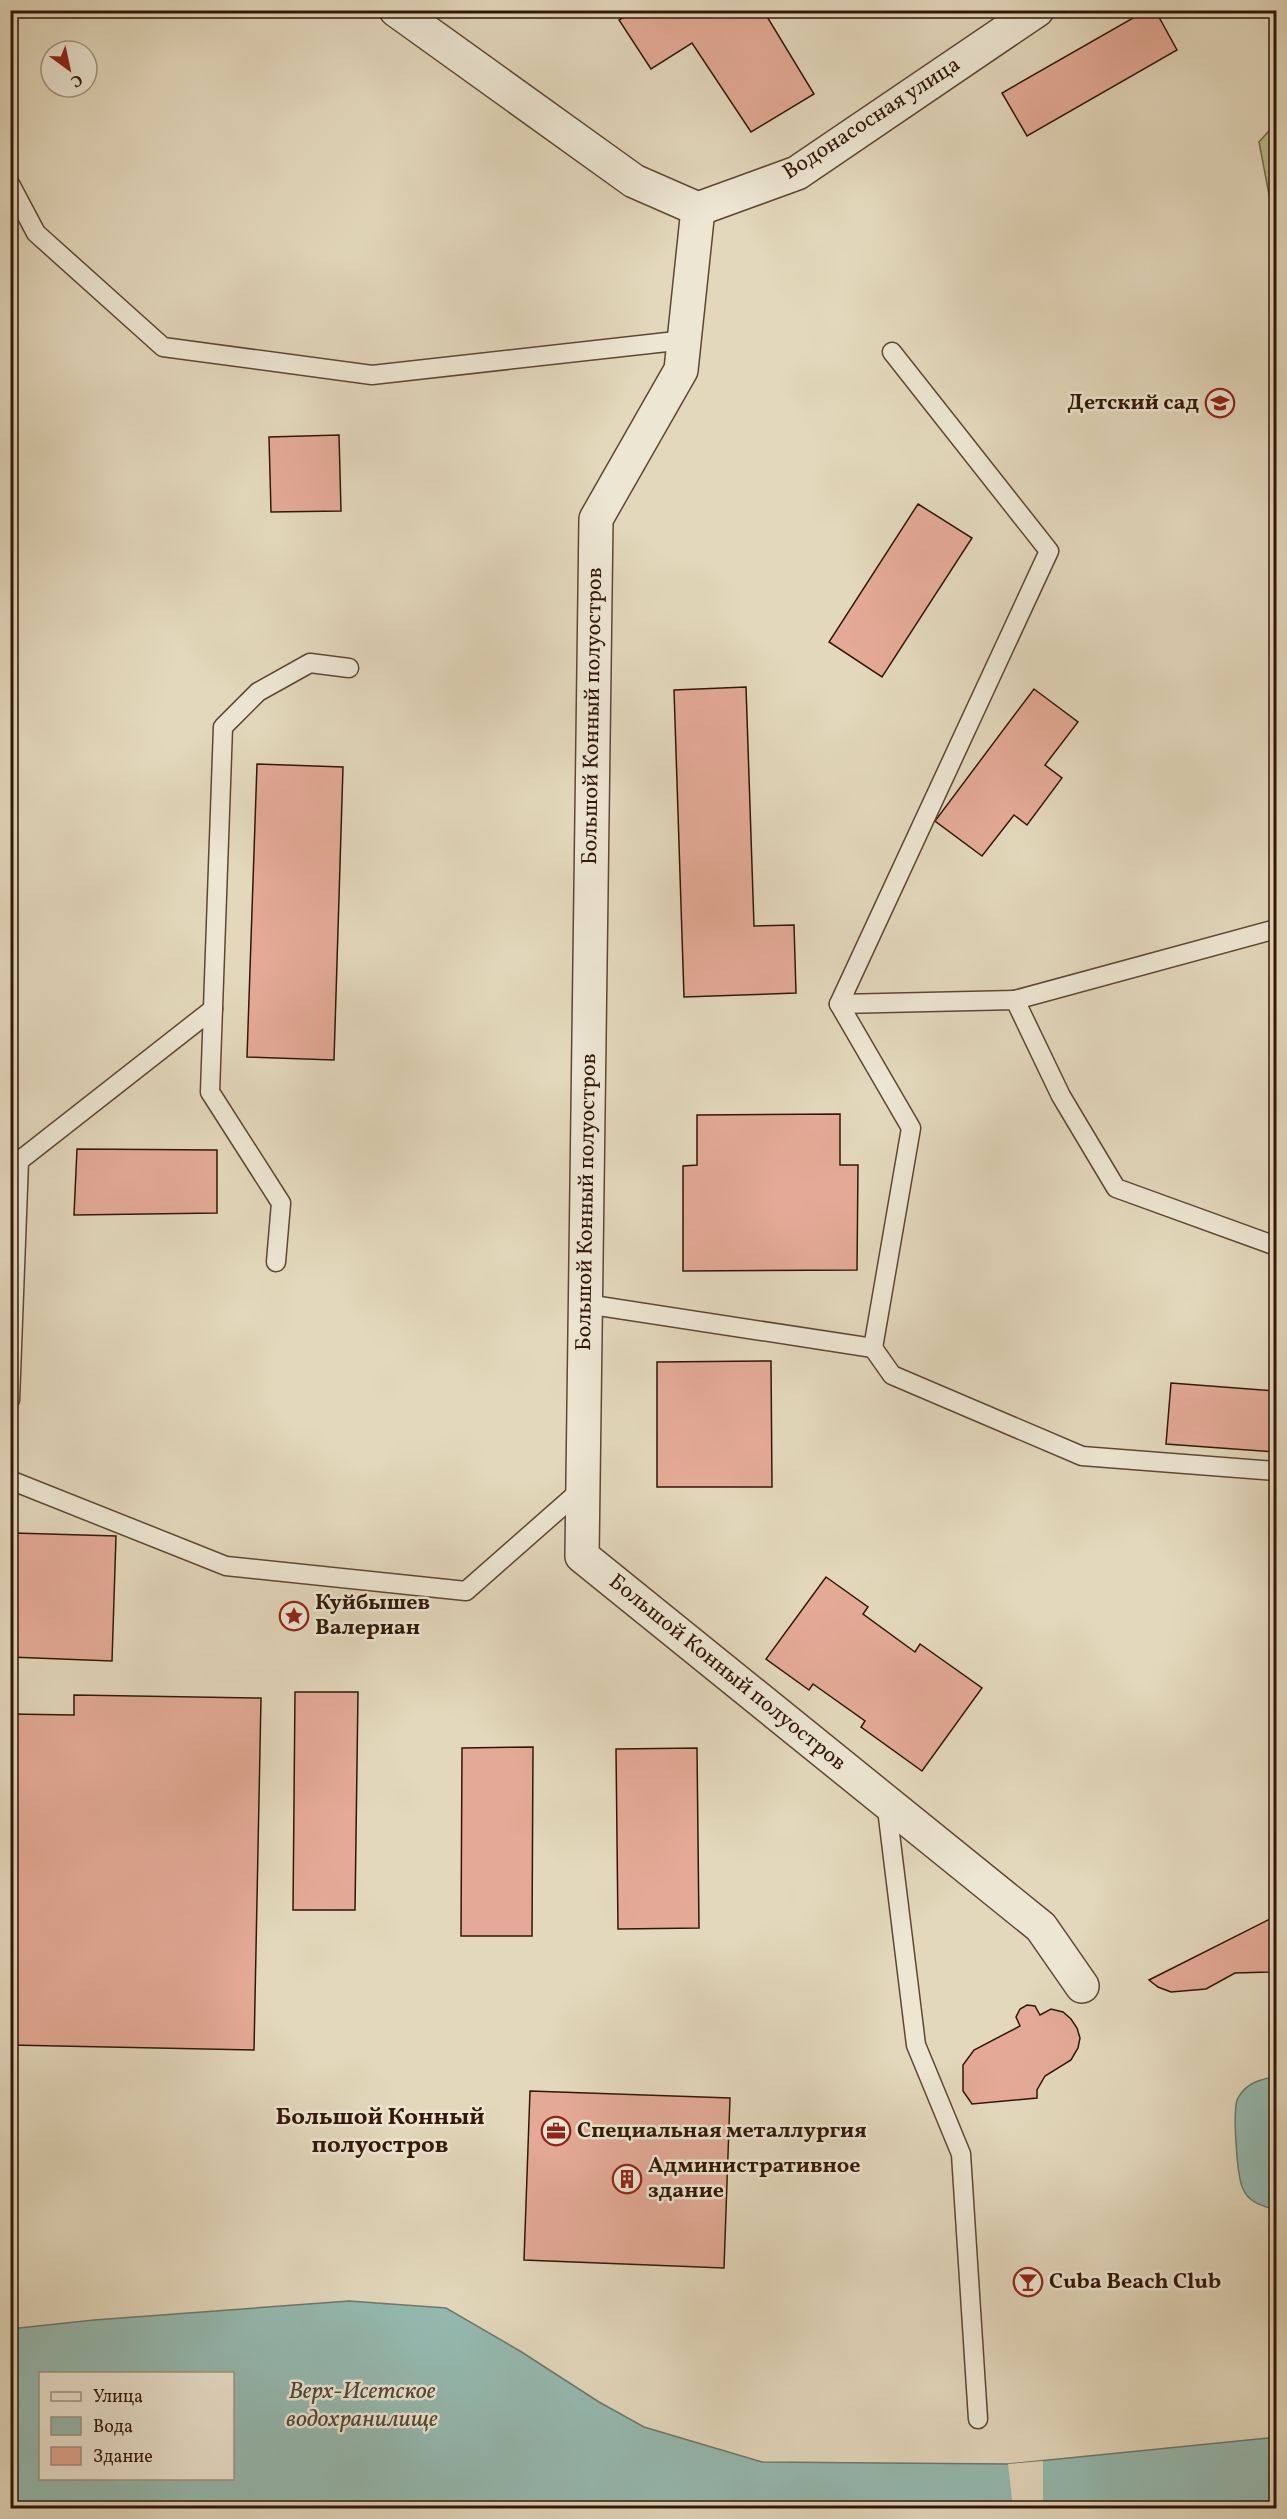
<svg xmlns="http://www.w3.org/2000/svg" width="1287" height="2519" font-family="Vollkorn,serif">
<rect width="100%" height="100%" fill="#e3d8bc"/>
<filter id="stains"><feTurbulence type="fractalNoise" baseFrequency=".00333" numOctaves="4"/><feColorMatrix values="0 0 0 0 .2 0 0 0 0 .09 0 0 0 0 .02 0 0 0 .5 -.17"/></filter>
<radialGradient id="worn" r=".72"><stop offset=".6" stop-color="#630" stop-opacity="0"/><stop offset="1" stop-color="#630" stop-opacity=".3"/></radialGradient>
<!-- green -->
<path fill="#b9bd8d" stroke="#766a4a" stroke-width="1.5" d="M1276 123V231L1259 142Z"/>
<!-- water -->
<g fill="#95bab1" stroke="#6d796d" stroke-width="1.5" fill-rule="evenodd">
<path d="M1276 2076V2210C1263 2206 1249 2203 1243 2189 1237 2177 1232 2108 1238 2098 1247 2082 1260 2080 1276 2076Z"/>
<path d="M349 2301 446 2308 520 2351 599 2402 644 2427 762 2462 1008 2464 1268 2438 1276 2441V2508H11L10 2329 94 2320ZM40 2374H232V2478H40Z"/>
</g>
<!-- pier -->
<path fill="#e3d8bc" d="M1043 2461V2508H1013L1008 2464Z"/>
<!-- building -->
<g fill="#e4aa97" stroke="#321706" stroke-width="1.5">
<path d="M635 10H763L814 94 751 132 692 43 651 69 619 20Z"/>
<path d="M1147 10H1155L1177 50 1027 136 1002 93Z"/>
<path d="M339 435 341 511 271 512 269 437Z"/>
<path d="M918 504 972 538 882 677 829 642Z"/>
<rect x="1270" y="505" width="6" height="81"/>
<path d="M746 687 754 926 794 925 796 993 684 997 674 690Z"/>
<path d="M1034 689 1078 722 1045 765 1062 778 1027 825 1014 815 982 856 935 821Z"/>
<path d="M257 764 343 767 334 1060 247 1057Z"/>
<path d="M840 1114V1165H858L857 1270 683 1271V1166L697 1165V1115Z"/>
<path d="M77 1149 217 1150V1213L74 1215Z"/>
<path d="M771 1361 772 1487H657V1362Z"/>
<path d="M1171 1383 1276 1391V1452L1166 1444Z"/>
<path d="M14 1533 116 1536 112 1661 10 1657V1585Z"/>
<path d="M826 1577 868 1607 863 1614 915 1652 920 1644 982 1688 922 1771 861 1727 865 1721 813 1684 809 1690 766 1659Z"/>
<path d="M295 1692H358L355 1910H293Z"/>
<path d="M74 1695 261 1698 254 2050 10 2045V1714L74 1715Z"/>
<path d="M533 1747 532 1936H461L462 1748Z"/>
<path d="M697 1748 699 1928 618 1929 616 1749Z"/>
<path d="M1276 1916V1970L1269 1972 1235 1973 1206 1989 1171 1992 1158 1987 1149 1980Z"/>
<path d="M1027 2005 1035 2006 1040 2015 1051 2009 1063 2012 1071 2019 1077 2028 1080 2038 1078 2048 1071 2060 1045 2076 1037 2090V2098L972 2104 963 2091V2065L974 2050 1020 2026 1016 2017 1020 2009Z"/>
<path d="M530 2091 730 2098 724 2268 524 2260Z"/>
</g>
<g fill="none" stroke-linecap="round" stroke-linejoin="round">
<!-- service casing -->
<g stroke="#5e4734" stroke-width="21">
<g id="service">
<path d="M10 184 36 233 163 347 372 375 685 340"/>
<path d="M1015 1000 1276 929"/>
<path d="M839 1004 1015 1000 1061 1096 1116 1188 1276 1246"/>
<path d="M276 1262 281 1203 210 1092 223 727 258 692 310 663 349 668"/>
<path d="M586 1304 873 1348 911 1128 839 1004 1049 551 892 352"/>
<path d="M873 1348 892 1375 1082 1456 1276 1471"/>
<path d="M10 1400 19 1161 213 1009"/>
<path d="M10 1480 226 1566 466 1591 583 1488"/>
<path d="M886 1801 916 2045 961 2154 978 2419"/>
</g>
</g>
<!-- minor casing -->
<g stroke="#5e4734" stroke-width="36">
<path id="minor" d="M698 209 681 370 596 519 582 1556 1041 1927 1082 1986"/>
</g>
<!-- tertiary casing -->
<g stroke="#5e4734" stroke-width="36">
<path id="tertiary" d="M396 10 634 181 698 209 797 173 1037 10"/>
</g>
<!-- service -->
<use href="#service" stroke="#ede6d3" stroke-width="18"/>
<!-- minor -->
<use href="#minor" stroke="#ede6d3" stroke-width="33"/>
<!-- tertiary -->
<use href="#tertiary" stroke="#ede6d3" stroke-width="33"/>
</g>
<!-- icons -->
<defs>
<g id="school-ring" transform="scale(1.5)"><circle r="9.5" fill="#ede6d3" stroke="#8f2418" stroke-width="1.5"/><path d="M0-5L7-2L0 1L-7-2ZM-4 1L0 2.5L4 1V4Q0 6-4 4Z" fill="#8f2418"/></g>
<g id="sight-ring" transform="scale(1.5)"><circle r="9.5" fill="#ede6d3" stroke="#8f2418" stroke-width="1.5"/><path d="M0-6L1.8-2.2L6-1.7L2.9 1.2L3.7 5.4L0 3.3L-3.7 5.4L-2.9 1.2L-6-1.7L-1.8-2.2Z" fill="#8f2418"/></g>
<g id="office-ring" transform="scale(1.5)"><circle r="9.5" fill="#ede6d3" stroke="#8f2418" stroke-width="1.5"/><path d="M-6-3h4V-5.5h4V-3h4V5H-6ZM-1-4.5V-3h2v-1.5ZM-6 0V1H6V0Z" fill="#8f2418"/></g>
<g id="building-ring" transform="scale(1.5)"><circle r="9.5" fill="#ede6d3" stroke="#8f2418" stroke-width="1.5"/><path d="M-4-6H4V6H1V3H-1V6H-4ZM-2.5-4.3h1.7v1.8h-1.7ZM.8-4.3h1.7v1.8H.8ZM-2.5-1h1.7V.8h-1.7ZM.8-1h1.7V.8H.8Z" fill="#8f2418"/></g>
<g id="bar-ring" transform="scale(1.5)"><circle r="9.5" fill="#ede6d3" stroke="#8f2418" stroke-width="1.5"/><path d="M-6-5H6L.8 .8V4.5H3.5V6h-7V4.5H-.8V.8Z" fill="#8f2418"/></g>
</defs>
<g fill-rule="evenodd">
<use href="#school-ring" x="1220" y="403"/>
<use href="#sight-ring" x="294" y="1616"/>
<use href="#office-ring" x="556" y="2131"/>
<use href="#building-ring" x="627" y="2179"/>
<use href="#bar-ring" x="1028" y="2282"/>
</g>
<g text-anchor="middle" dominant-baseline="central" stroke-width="5" stroke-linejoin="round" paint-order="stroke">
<!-- street labels -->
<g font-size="22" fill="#321706" stroke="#ede6d3">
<text transform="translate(872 119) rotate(-33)">Водонасосная улица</text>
<text transform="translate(593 716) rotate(-89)">Большой Конный полуостров</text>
<text transform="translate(587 1202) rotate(-89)">Большой Конный полуостров</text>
<text transform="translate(727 1673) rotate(39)">Большой Конный полуостров</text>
</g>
<!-- poi labels -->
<g font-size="22" font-weight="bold" fill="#321706" stroke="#ede6d3" text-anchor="start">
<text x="1199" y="403" text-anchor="end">Детский сад</text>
<text x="315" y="1603">Куйбышев<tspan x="315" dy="25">Валериан</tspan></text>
<text x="577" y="2131">Специальная металлургия</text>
<text x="648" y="2166">Административное<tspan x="648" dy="25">здание</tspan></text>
<text x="1049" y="2282">Cuba Beach Club</text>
</g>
<!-- neighbourhood labels -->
<g font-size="24" font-weight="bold" fill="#321706" stroke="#ede6d3">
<text x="380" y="2118">Большой Конный<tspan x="380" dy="28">полуостров</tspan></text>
</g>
<!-- water labels -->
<g font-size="24" font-style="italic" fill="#504839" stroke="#ede6d3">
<text x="362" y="2392">Верх-Исетское<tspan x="362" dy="28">водохранилище</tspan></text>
</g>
</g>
<!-- margin -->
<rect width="1287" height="2519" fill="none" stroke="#e3d8bc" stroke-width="36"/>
<rect x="12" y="12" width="1263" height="2495" fill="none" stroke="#321706" stroke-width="3"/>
<rect x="18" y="18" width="1251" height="2483" fill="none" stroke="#321706" stroke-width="1.5"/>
<!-- legend -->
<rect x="39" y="2372" width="195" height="108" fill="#ede6d3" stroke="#a29381" stroke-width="1.5"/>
<rect x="51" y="2392" width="30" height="9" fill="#ede6d3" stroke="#a29381" stroke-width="1.5"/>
<text x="93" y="2402" font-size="18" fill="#321706">Улица</text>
<rect x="51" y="2417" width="30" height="18" fill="#95bab1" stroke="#a29381" stroke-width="1.5"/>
<text x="93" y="2432" font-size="18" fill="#321706">Вода</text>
<rect x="51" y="2447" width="30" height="18" fill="#e4aa97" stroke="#a29381" stroke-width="1.5"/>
<text x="93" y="2462" font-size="18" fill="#321706">Здание</text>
<!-- north arrow -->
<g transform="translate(69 69) rotate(147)"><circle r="28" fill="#ede6d3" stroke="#a29381" stroke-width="1.5"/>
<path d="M0-4.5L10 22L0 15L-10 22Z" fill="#8f2418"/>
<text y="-9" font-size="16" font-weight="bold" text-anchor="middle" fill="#321706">С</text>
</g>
<rect width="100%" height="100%" filter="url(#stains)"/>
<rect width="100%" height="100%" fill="url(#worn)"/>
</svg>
